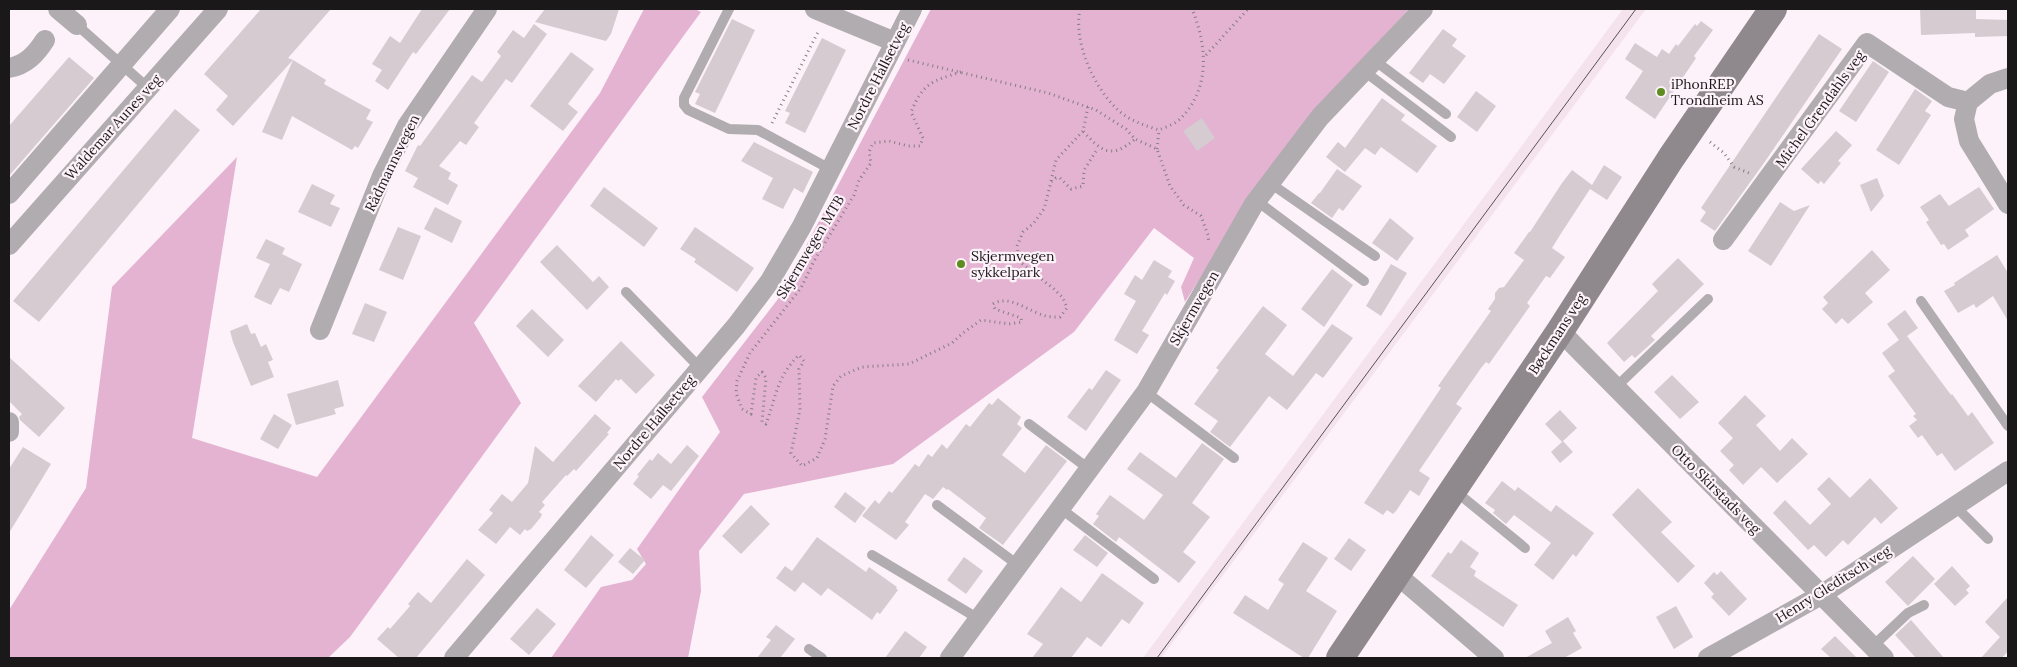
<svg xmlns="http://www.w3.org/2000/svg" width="2017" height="667" font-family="Lora,serif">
<rect width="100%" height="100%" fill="#fdf2f9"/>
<!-- built -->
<path fill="#f4e2ed" d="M1623 9H1646L1161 658H1143Z"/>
<!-- green -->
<g fill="#e3b3d1">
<path d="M644 9H695L701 12 474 323 521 403 350 637 328 658H9V610L86 488 112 287 237 157 192 438 317 477 600 93Z"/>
<path d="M931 9H1409L1314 111 1211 261 1185 302 1181 287 1194 258 1154 228 1074 332 893 464 744 494 699 551 701 591 688 658H551L601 587 632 580 646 564 637 549 720 432 702 397 778 299Z"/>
</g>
<!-- building -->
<g fill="#d5cbd1">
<path d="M261 9H331L288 58 293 60 233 126 216 110 228 96 204 74Z"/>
<path d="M422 9H450L416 54 413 52 388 90 375 81 382 70 372 64 390 36 400 43Z"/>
<path d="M545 9H619L611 34 606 41 535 22Z"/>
<path d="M1920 9H1976V19L2008 20V36L1975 37V33L1921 35Z"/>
<path d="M732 19 755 30 715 113 695 104 700 94 695 92Z"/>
<path d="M1701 21 1713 30 1694 56 1696 58 1655 119 1625 98 1643 71 1625 59 1635 43 1657 57 1662 49 1669 54 1676 44 1678 46 1695 24 1697 26Z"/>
<path d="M534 24 547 34 512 83 506 79 474 123 479 127 466 145 460 141 439 166 451 173 448 179 458 185 448 205 413 187 418 178 405 171 418 145 420 146 472 75 482 82 501 56 497 52 513 30 524 38Z"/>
<path d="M1443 29 1457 39 1452 46 1466 56 1444 84 1430 74 1423 83 1409 73Z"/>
<path d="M1819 34 1842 49 1764 163 1715 231 1700 221 1706 212 1701 208Z"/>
<path d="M822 38 846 50 805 133 785 123 790 113 785 111Z"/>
<path d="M571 52 594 69 568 104 578 112 563 131 530 106Z"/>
<path d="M69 57 94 78 9 176V126Z"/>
<path d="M293 60 326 80 324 84 371 110 366 119 373 122 358 148 355 146 352 150 292 116 282 140 262 132Z"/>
<path d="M1873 61 1889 72 1856 122 1839 111Z"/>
<path d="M1915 89 1932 101 1925 111 1931 115 1899 165 1876 150Z"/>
<path d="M1476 91 1496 106 1477 132 1457 117Z"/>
<path d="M1382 98 1405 115 1401 120 1437 146 1417 173 1381 147 1375 155 1365 148 1345 172 1326 157 1338 142 1345 148Z"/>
<path d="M175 109 200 130 39 322 13 301Z"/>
<path d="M1202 118 1215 138 1197 151 1183 131Z"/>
<path d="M1836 131 1852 145 1838 161 1841 163 1824 184 1821 181 1818 184 1801 169Z"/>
<path d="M754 142 813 172 803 193 794 188 783 209 762 199 773 178 741 161Z"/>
<path d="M1604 165 1622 177 1607 200 1590 189 1560 235 1552 248 1565 257 1550 278 1546 276 1527 303 1530 306 1489 364 1486 362 1481 368 1456 404 1462 408 1419 471 1430 478 1419 496 1410 490 1396 511 1393 514 1387 510 1383 515 1364 503 1441 388 1438 386 1491 311 1488 309 1495 299V293L1499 288 1504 287 1524 260 1514 253 1529 232H1530L1562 183 1572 170 1592 185Z"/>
<path d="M1337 169 1362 186 1343 211 1339 208 1332 218 1311 203 1319 193H1320Z"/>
<path d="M1877 178 1884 196 1871 212 1860 185Z"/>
<path d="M312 184 335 195 330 204 340 208 331 227 298 212Z"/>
<path d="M604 187 658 228 644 247 590 206Z"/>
<path d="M1979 187 1994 209 1965 230 1969 236 1948 250 1944 244 1941 245 1926 222 1929 220 1920 207 1940 194 1949 206Z"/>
<path d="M1780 202 1794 211 1810 205 1771 266 1748 251Z"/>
<path d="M435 207 462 221 452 243 424 229Z"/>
<path d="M1390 218 1414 238 1397 261 1372 243Z"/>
<path d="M398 227 421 236 403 280 379 270Z"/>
<path d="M695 227 754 268 737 292 694 262 696 259 680 249Z"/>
<path d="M266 239 285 248 282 254 302 264 289 292 280 288 271 305 254 297 270 264 256 258Z"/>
<path d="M557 245 593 282 599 276 609 287 587 310 540 262Z"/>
<path d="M1872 250 1890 270 1865 293 1873 302 1848 324 1842 318 1836 324 1822 309 1828 303 1823 297Z"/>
<path d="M1997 255 2008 273V321L1993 296 1976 308 1974 304 1958 313 1944 291 1955 285 1954 283Z"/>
<path d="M1678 258 1704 284 1651 336 1655 340 1635 358 1632 355 1624 362 1607 343 1658 291 1652 284Z"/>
<path d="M1154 260 1172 271 1168 277 1175 281 1167 295 1165 293 1142 331 1149 335 1137 354 1114 340 1136 301 1124 294 1135 275 1142 280Z"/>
<path d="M1391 264 1407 273 1381 316 1366 306Z"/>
<path d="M1332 269 1353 285 1324 327 1301 309Z"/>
<path d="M365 303 387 312 374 342 352 334Z"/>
<path d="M1263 306 1287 325 1265 354 1293 376 1332 324 1353 338 1323 378 1316 373 1287 410 1269 396 1230 447 1210 432 1218 421 1194 404 1219 370 1216 368Z"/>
<path d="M532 309 564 340 548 357 516 326Z"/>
<path d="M1905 310 1918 328 1907 336 1951 395 1952 394 1968 416 1972 412 1994 443 1955 471 1942 453 1937 456 1922 435 1918 438 1909 426 1917 420 1913 416 1916 414 1888 376 1895 371 1882 353 1899 340 1887 324Z"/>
<path d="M247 324 251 334 255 333 261 347 266 344 273 360 268 362 274 377 251 386 233 342 230 331Z"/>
<path d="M621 341 655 375 636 394 621 379 618 381 616 379 596 402 578 386Z"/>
<path d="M9 357 65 408 39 437 20 420 19 417 22 414 9 401Z"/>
<path d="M1106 370 1121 380 1086 431 1067 417 1089 388 1092 390Z"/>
<path d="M1672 375 1699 402 1680 419 1654 392Z"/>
<path d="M338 380 344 406 334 409 336 414 296 425 287 394Z"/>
<path d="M1745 395 1766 416 1756 425 1780 451 1792 438 1808 454 1777 483 1761 467 1743 485 1729 470 1734 465 1720 451 1733 438 1718 423Z"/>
<path d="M998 398 1021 417 1017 424 1022 428 1002 455 1025 473 1046 445 1067 461 1003 545 979 528 986 518 948 489 947 490 943 487 933 499 925 494 905 522 909 525 896 540 862 516 875 500 879 504 889 491 892 493 915 464 919 467 928 454 932 457 942 444 947 449 966 424 970 427 989 403 992 405Z"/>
<path d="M1560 410 1577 428 1562 442 1545 424Z"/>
<path d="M274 414 292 425 278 449 260 439Z"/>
<path d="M595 414 611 428 607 433 609 434 576 471 574 469 567 476 566 475 542 502 545 505 539 512 542 514 541 517 531 529 527 531 525 529 520 535 510 527 496 544 478 530 493 513 489 510 502 494 512 502 528 483 535 446 553 462Z"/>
<path d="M1563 441 1573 452 1560 463 1551 452Z"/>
<path d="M1202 443 1224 459 1192 503 1210 517 1183 552 1196 562 1179 583 1119 537 1116 542 1093 524 1099 516 1096 514 1110 495 1144 520 1163 495 1127 469 1140 452 1176 478Z"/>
<path d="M687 445 699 456 671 491 663 485 651 499 633 484 639 476 637 475 650 459 652 461 658 453 671 464Z"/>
<path d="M23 447 51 464 9 533V469Z"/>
<path d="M1829 477 1850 498 1870 478 1898 508 1881 524 1875 517 1848 545 1843 540 1826 557 1814 545 1808 550 1773 513 1785 500 1810 525 1831 504 1817 489Z"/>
<path d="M1502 481 1515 491 1518 487 1551 512 1556 505 1594 533 1576 557 1573 554 1553 580 1534 565 1551 543 1514 515 1506 524 1493 513 1495 510 1485 503Z"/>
<path d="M1638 488 1672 522 1661 532 1695 566 1678 583 1612 515Z"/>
<path d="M845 492 866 508 855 523 834 507Z"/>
<path d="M751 505 770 524 741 554 722 536Z"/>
<path d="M591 535 614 555 586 588 564 570Z"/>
<path d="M1085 535 1108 553 1097 567 1073 550Z"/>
<path d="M817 537 866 572 869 567 897 587 896 588 898 590 880 614 877 612 872 620 828 588 821 596 803 582 795 592 776 578 785 566 792 571Z"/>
<path d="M1349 538 1366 550 1351 571 1334 559Z"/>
<path d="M1461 540 1479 553 1470 567 1476 571 1474 576 1518 605 1503 627 1431 576 1448 552 1451 554Z"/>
<path d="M1303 542 1328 558 1306 591 1337 611 1308 658H1304L1233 613 1245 595 1268 610 1284 584 1278 580Z"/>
<path d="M630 548 645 560 633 574 618 562Z"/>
<path d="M1913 556 1935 579 1908 606 1885 582Z"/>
<path d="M964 557 983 571 966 594 947 580Z"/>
<path d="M467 559 485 575 416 658H399L377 639 388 627 390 629 410 606 408 604 418 592 431 603Z"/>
<path d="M1952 566 1970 586 1966 590 1969 593 1955 606 1934 584Z"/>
<path d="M1721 571 1747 599 1729 616 1711 597 1714 594 1704 583 1714 572 1717 575Z"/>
<path d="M1102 573 1144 603 1129 624 1122 619 1101 647 1087 637 1071 658H1032L1043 644 1027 634 1061 587 1081 602Z"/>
<path d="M2008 597V651L2002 658H1981L2000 637 1985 622Z"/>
<path d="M1676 606 1693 637 1674 649 1656 617Z"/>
<path d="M537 608 556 624 529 655 510 639Z"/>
<path d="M1568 617 1576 631 1573 633 1582 648 1564 658H1525L1552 643 1545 631Z"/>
<path d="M1911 620 1944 658H1916L1895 635Z"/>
<path d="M776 625 795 639 780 658H757L771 640 766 637Z"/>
<path d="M905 631 927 647 919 658H885Z"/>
<path d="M1835 636 1857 658H1831L1821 649Z"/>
</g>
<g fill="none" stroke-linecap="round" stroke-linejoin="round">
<!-- path -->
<g stroke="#847e82" stroke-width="3" stroke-dasharray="1 4" stroke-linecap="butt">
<path d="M1080 9C1073 42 1094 88 1118 110 1130 121 1144 125 1159 130 1166 127 1175 124 1180 119 1211 89 1207 45 1192 9"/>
<path d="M1206 55 1248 9"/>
<path d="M908 60 1048 93 1096 110 1126 129 1135 139 1157 149 1170 186 1184 205 1201 216 1208 235 1209 243"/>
<path d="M961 72C932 81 923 83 911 112L923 138 920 146H908L889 141 873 143 869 152 871 163 859 180 854 195 814 261 801 288 750 353 737 381 736 393 742 409 751 414 756 378 762 372 766 378 762 422 766 424C776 397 777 376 799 355L804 361 799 369 800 410 791 453 802 466 817 458 825 439 833 386 841 376 862 367 909 364 952 343 963 333 981 320 1009 324 1022 322 1021 318 995 309 993 304C1009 294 1028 311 1043 315 1048 317 1054 317 1060 317L1067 308 1063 298 1054 289 1020 262 1017 246 1023 232 1033 224 1044 209 1051 182 1056 178H1060L1071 189 1083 186 1084 170 1098 148"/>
<path d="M1088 107 1083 131C1101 151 1111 160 1135 139"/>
<path d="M772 123 819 30"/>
<path d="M1710 142 1724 153 1734 167 1749 173"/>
<path d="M1157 149 1159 130"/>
<path d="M1051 181 1056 160 1083 131"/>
</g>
<!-- lane -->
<g stroke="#b1acaf" stroke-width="10">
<path d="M729 9 684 98V105L688 110 729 129 758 130 830 169"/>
<path d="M77 25 148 88"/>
<path d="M1374 60 1446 114"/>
<path d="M1364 71 1451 137"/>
<path d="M1270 183 1375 256"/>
<path d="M1257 201 1364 281"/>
<path d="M626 292 700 368"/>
<path d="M1921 301 2008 426"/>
<path d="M1616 387 1708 299"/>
<path d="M1146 392 1234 458"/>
<path d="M1029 424 1089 469"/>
<path d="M1454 490 1525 548"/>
<path d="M937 505 1018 565"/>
<path d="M1954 505 1988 539"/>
<path d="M1060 508 1154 579"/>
<path d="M872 555 979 619"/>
<path d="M1873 646 1908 613 1924 605"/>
<path d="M809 649 822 658"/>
</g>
<!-- street -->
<g stroke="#b1acaf" stroke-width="20">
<path d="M58 9 77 25"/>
<path d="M815 9 895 42"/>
<path d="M9 68C26 65 36 54 45 40"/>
<path d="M1968 102 1964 119 1969 141 2008 204"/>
<path d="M1968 102 1990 84 2008 78"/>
<path d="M9 194 170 9"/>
<path d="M1723 240 1867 43 1948 97 1968 102"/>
<path d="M9 245 218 9"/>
<path d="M320 330 382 176 407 126 487 9"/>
<path d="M1560 331 1884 658"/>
<path d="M9 422V432"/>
<path d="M1396 574 1494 658"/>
<path d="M454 658 736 326 770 281 802 226 912 9"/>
<path d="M950 658 1146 392 1254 204 1320 117 1423 9"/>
<path d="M1708 658 1821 595 2008 471"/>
</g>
<!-- secondary -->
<path stroke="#8f898d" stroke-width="28" d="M1340 658 1560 331 1671 158 1773 9"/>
<!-- tram -->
<path stroke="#565154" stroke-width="1" d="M1157 658 1636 9"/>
</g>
<!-- markers -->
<g fill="#5d8c21" stroke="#fdf2f9" stroke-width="2">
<circle cx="1661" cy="92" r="5"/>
<circle cx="961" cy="264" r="5"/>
</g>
<g text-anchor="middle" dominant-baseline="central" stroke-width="4.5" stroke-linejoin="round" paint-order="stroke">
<!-- street labels -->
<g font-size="14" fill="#1b181a" stroke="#fdf2f9">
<text transform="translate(878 76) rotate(-63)">Nordre Hallsetveg</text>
<text transform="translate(1820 109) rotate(-54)">Michel Grendahls veg</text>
<text transform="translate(113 127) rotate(-48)">Waldemar Aunes veg</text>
<text transform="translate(392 163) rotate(-64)">Rådmannsvegen</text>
<text transform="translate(810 247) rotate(-59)">Skjermvegen MTB</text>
<text transform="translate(1194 308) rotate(-60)">Skjermvegen</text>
<text transform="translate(1557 334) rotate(-57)">Bøckmans veg</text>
<text transform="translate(654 422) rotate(-50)">Nordre Hallsetveg</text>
<text transform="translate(1716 489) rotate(45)">Otto Skirstads veg</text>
<text transform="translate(1833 584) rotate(-32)">Henry Gleditsch veg</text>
</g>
<!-- poi labels -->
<g font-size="14" fill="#1b181a" stroke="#fdf2f9" text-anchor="start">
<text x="1671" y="84">iPhonREP<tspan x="1671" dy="16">Trondheim AS</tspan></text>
<text x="971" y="256">Skjermvegen<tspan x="971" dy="16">sykkelpark</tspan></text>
</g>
</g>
<!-- border -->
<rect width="2017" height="667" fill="none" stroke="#1b181a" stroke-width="20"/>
</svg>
